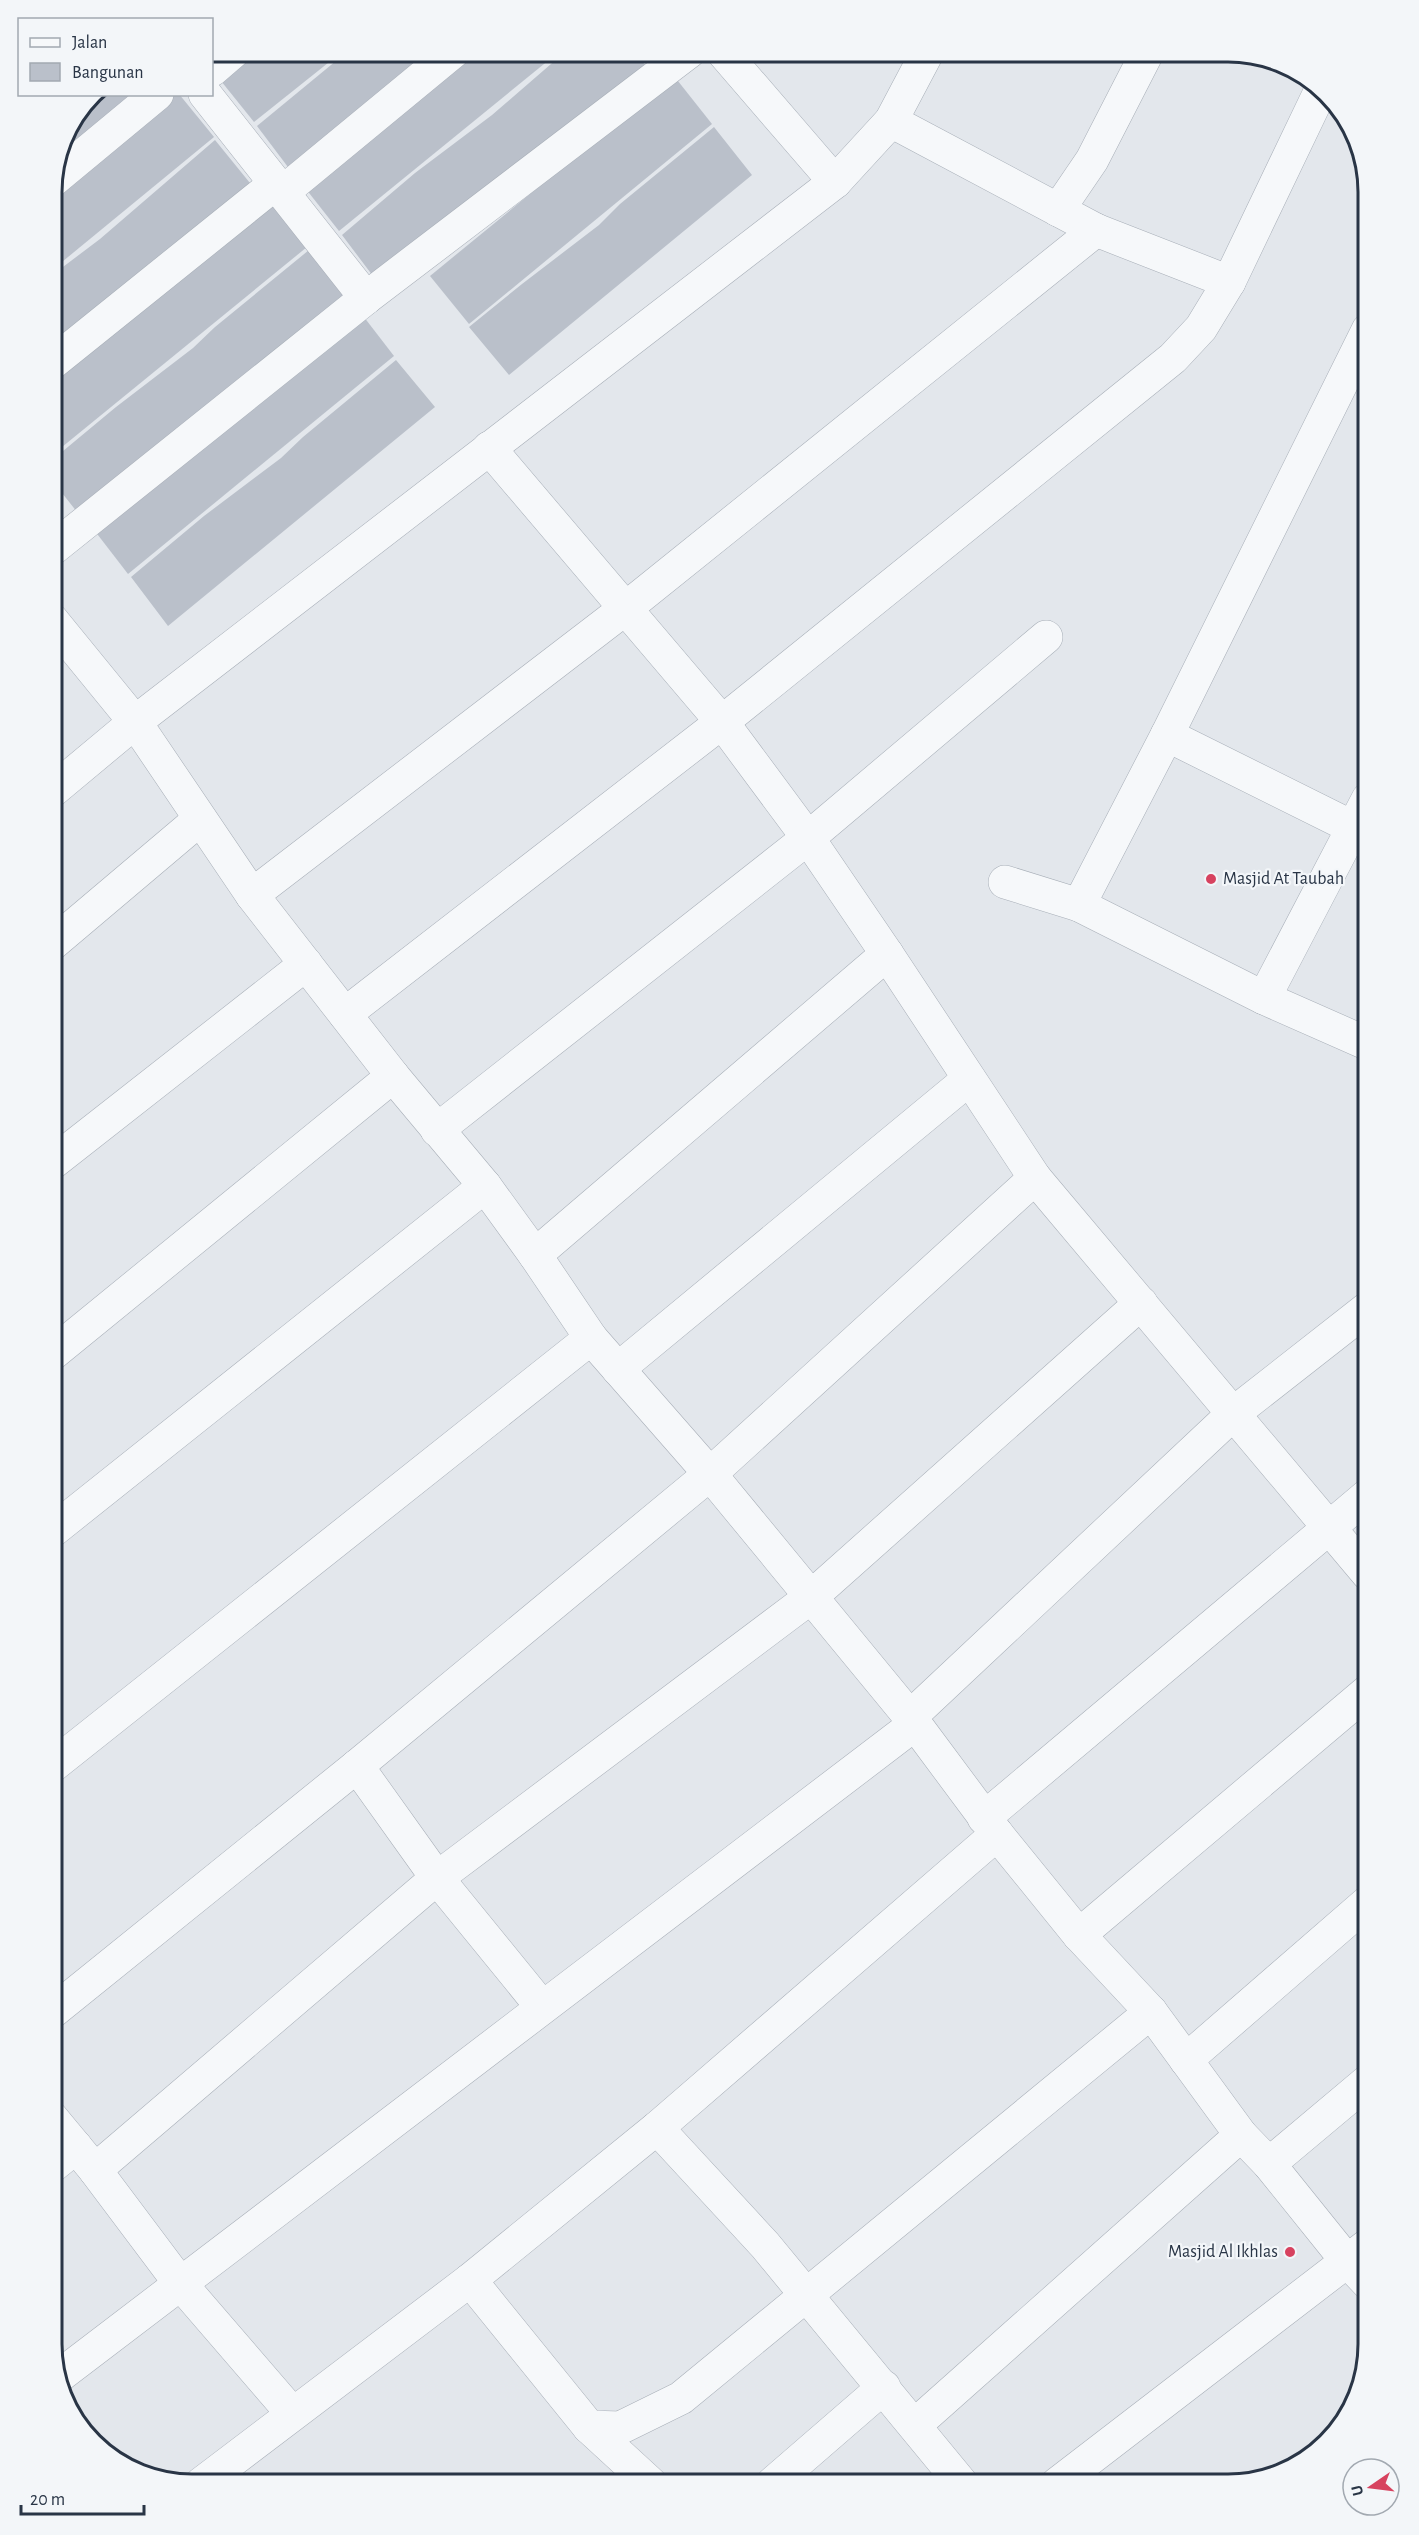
<svg xmlns="http://www.w3.org/2000/svg" width="1419" height="2535" font-family="'Alegreya Sans',sans-serif">
<rect width="100%" height="100%" fill="#e3e7ec"/>
<!-- building -->
<g fill="#bac0ca">
<path d="M245 51H343L254 122 217 76Z"/>
<path d="M348 51H446L294 175 257 126Z"/>
<path d="M465 51H560L339 231 302 184Z"/>
<path d="M566 51H634L645 65 379 284 342 235 415 173 492 115Z"/>
<path d="M674 76 712 124 469 324 430 276Z"/>
<path d="M90 94H134L55 169 65 129Z"/>
<path d="M169 94H179L214 137 51 271V192Z"/>
<path d="M714 127 752 175 509 375 469 327 522 284 599 225 620 204Z"/>
<path d="M215 140 254 188 51 354V276L100 239Z"/>
<path d="M269 199 307 247 51 456V377Z"/>
<path d="M309 250 347 298 81 517 51 479V461L116 407 193 348 215 327Z"/>
<path d="M357 308 394 356 128 574 91 526Z"/>
<path d="M396 360 435 407 168 626 131 577 204 516 281 458 303 437Z"/>
</g>
<g fill="none" stroke-linecap="round" stroke-linejoin="round">
<!-- minor casing -->
<g stroke="#a7aeb7" stroke-width="34">
<g id="minor">
<path d="M722 51 835 182"/>
<path d="M212 70 234 51"/>
<path d="M205 94 366 298"/>
<path d="M891 121 1096 230 1229 282"/>
<path d="M52 181 157 94"/>
<path d="M283 192 454 51"/>
<path d="M1058 210 1092 160 1148 51"/>
<path d="M51 364 276 183"/>
<path d="M489 448 722 722 808 838 887 954 1035 1178 1368 1574"/>
<path d="M51 550 366 298 690 51"/>
<path d="M51 619 135 722 252 895 393 1076 485 1186 535 1255 591 1338 710 1474 910 1717 997 1834 1079 1935 1151 2012 1241 2135 1269 2164 1347 2261 1368 2283"/>
<path d="M1167 735 1368 835"/>
<path d="M51 792 135 722 835 182 891 121 928 51"/>
<path d="M1005 882 1079 905 1264 998 1368 1044"/>
<path d="M252 895 626 608 1096 230"/>
<path d="M1079 905 1167 735 1368 330"/>
<path d="M51 945 200 819"/>
<path d="M1264 998 1368 799"/>
<path d="M345 1014 722 722 1173 358 1201 328 1229 282 1320 92"/>
<path d="M437 1130 808 838 1046 637"/>
<path d="M51 1164 306 964"/>
<path d="M535 1255 887 954"/>
<path d="M51 1355 393 1076"/>
<path d="M618 1369 969 1079"/>
<path d="M51 1532 485 1186"/>
<path d="M910 1717 1234 1413 1368 1308"/>
<path d="M357 1766 437 1878 542 2007"/>
<path d="M51 1767 591 1338"/>
<path d="M984 1818 1368 1495"/>
<path d="M1079 1935 1368 1691"/>
<path d="M51 2013 357 1766 710 1474 1035 1178"/>
<path d="M1186 2060 1368 1902"/>
<path d="M51 2117 95 2170 179 2282 292 2413"/>
<path d="M657 2128 765 2245 962 2484"/>
<path d="M1269 2164 1368 2081"/>
<path d="M51 2167 76 2147"/>
<path d="M95 2170 437 1878 811 1597 1141 1303"/>
<path d="M470 2280 589 2427 620 2428 681 2398 1151 2012"/>
<path d="M58 2377 915 1724"/>
<path d="M915 2425 1241 2135"/>
<path d="M589 2427 651 2484"/>
<path d="M201 2484 470 2280 657 2128 997 1834"/>
<path d="M772 2484 884 2387"/>
<path d="M1057 2484 1368 2245"/>
</g>
</g>
<!-- minor -->
<use href="#minor" stroke="#f6f8fa" stroke-width="33"/>
</g>
<!-- markers -->
<g fill="#d7425f" stroke="#f3f6f9" stroke-width="2">
<circle cx="1211" cy="879" r="6"/>
<circle cx="1290" cy="2252" r="6"/>
</g>
<g text-anchor="middle" dominant-baseline="central" stroke-width="4.5" stroke-linejoin="round" paint-order="stroke">
<!-- poi labels -->
<g font-size="18" fill="#293546" stroke="#f3f6f9" text-anchor="start">
<text x="1223" y="879">Masjid At Taubah</text>
<text x="1278" y="2252" text-anchor="end">Masjid Al Ikhlas</text>
</g>
</g>
<!-- crop -->
<path d="M0 0H1419V2535H0ZM192 62H1228A130 130 0 0 1 1358 192V2344A130 130 0 0 1 1228 2474H192A130 130 0 0 1 62 2344V192A130 130 0 0 1 192 62Z" fill="#f3f6f9" fill-rule="evenodd"/>
<path fill="none" stroke="#293546" stroke-width="3" d="M192 62H1228A130 130 0 0 1 1358 192V2344A130 130 0 0 1 1228 2474H192A130 130 0 0 1 62 2344V192A130 130 0 0 1 192 62Z"/>
<!-- legend -->
<rect x="18" y="18" width="195" height="78" fill="#f3f6f9" stroke="#a2a9b1" stroke-width="1.5"/>
<rect x="30" y="38" width="30" height="9" fill="#f6f8fa" stroke="#a2a9b1" stroke-width="1.5"/>
<text x="72" y="48" font-size="18" fill="#293546">Jalan</text>
<rect x="30" y="63" width="30" height="18" fill="#bac0ca" stroke="#a2a9b1" stroke-width="1.5"/>
<text x="72" y="78" font-size="18" fill="#293546">Bangunan</text>
<!-- north arrow -->
<g transform="translate(1371 2487) rotate(256)"><circle r="28" fill="#f3f6f9" stroke="#a2a9b1" stroke-width="1.5"/>
<path d="M0-4.5L10 22L0 15L-10 22Z" fill="#d7425f"/>
<text y="-9" font-size="16" font-weight="bold" text-anchor="middle" fill="#293546">U</text>
</g>
<!-- scale -->
<path d="M21 2505v9h123v-9" fill="none" stroke="#293546" stroke-width="3"/>
<text x="30" y="2505" font-size="18" fill="#293546" stroke="#f3f6f9" stroke-width="4.5" paint-order="stroke">20 m</text>
</svg>
